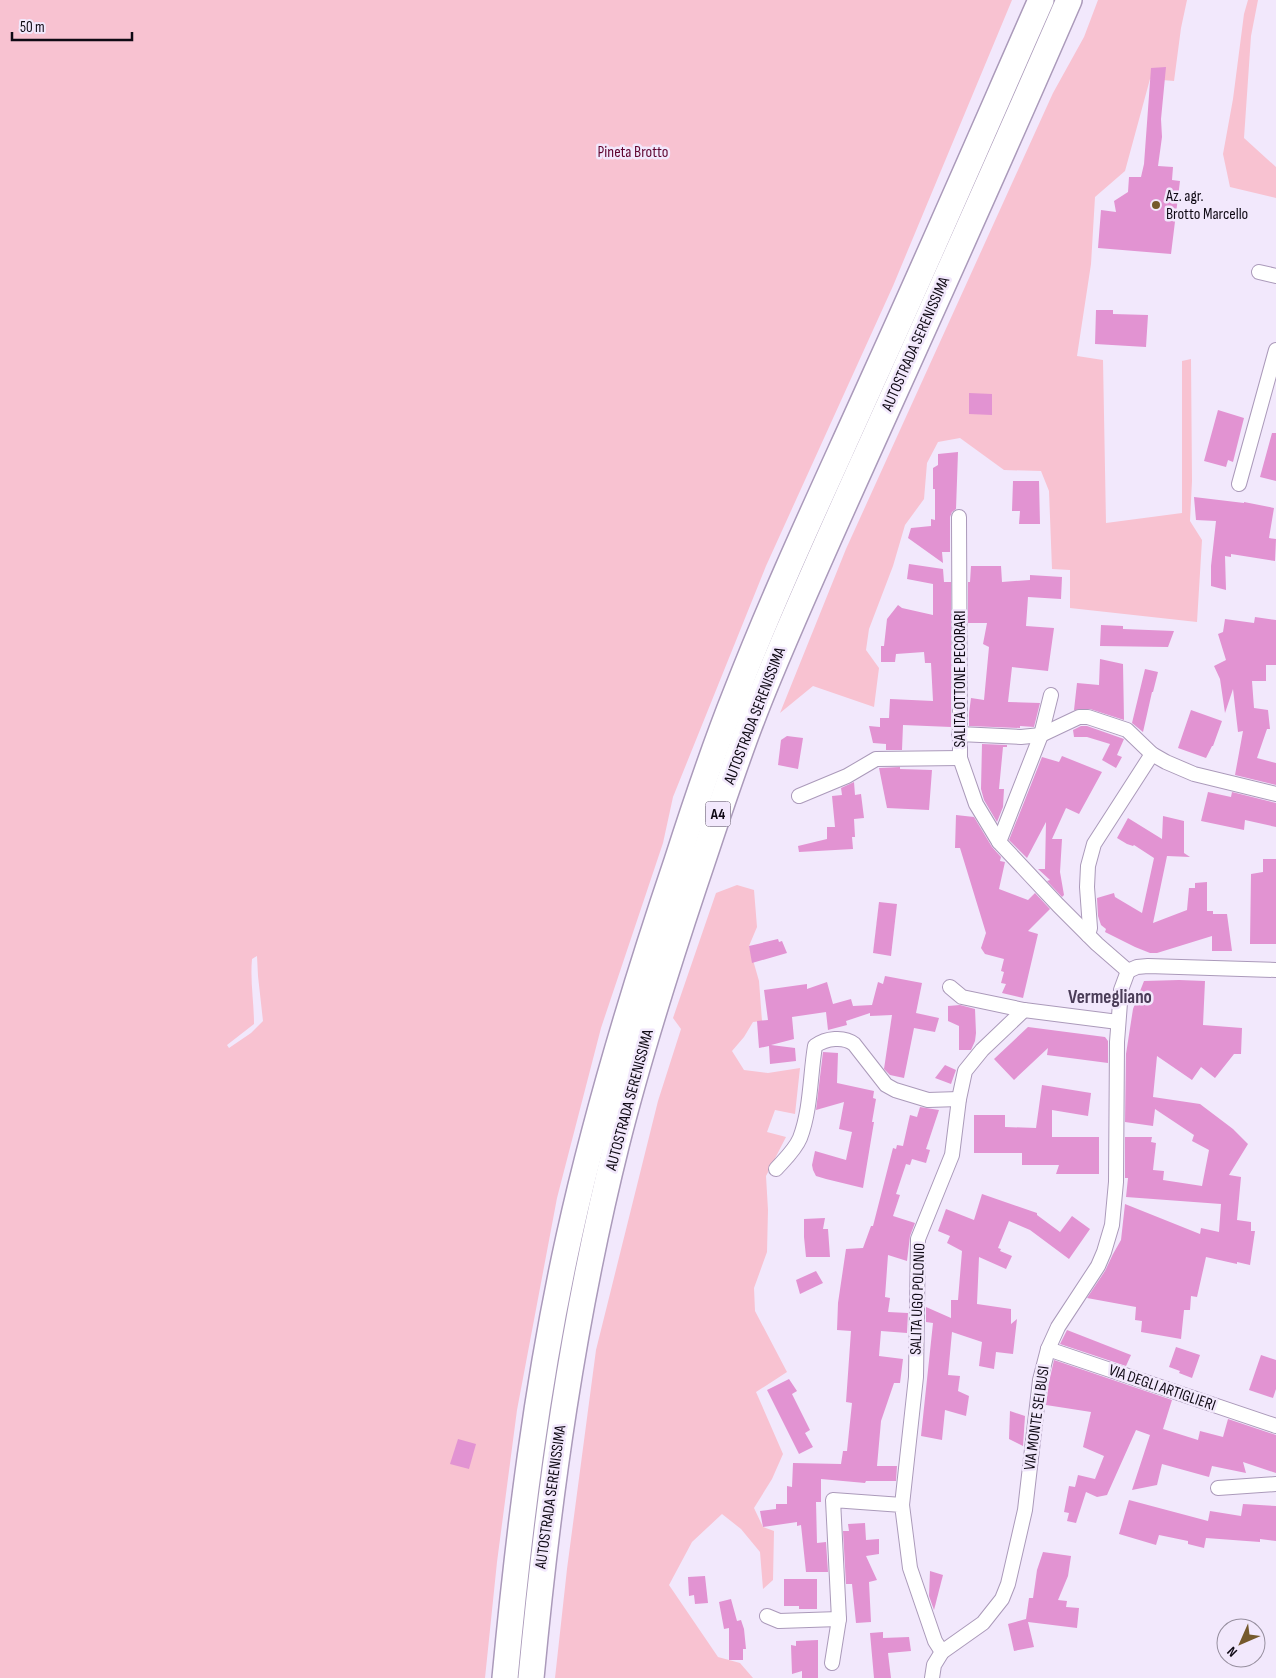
<svg xmlns="http://www.w3.org/2000/svg" width="1276" height="1678" font-family="'Sofia Sans Condensed',sans-serif">
<rect width="100%" height="100%" fill="#f2e8fc"/>
<!-- green -->
<g fill="#f8c2d1" fill-rule="evenodd">
<path d="M0 0H1012L893 286 766 566 673 797 663 843 601 1028 557 1198 517 1410 497 1562 485 1678H0ZM257 956 258 976 263 1021 251 1033 229 1048 227 1045 254 1024C254 1002 250 981 252 959Z"/>
<path d="M1098 0H1187L1181 28 1174 81 1150 79 1125 171 1095 197 1091 264 1077 356 1103 360 1106 523 1182 513V361L1191 359 1192 481 1190 521 1202 540 1197 622 1070 608V570L1052 569 1049 491 1041 471 1004 470 960 438 938 442 927 463 924 499 905 525 893 566 869 629 866 650 879 668 874 707 813 686 780 713 846 549 1053 93 1084 37Z"/>
<path d="M1248 0H1258L1251 36 1244 138 1276 167V198L1230 187 1223 154 1233 99 1244 14Z"/>
<path d="M737 885 754 890 757 927 749 946 759 981 762 1021 753 1022 744 1037 732 1051 744 1070 768 1073 800 1068 795 1114 775 1110 767 1132 786 1137 766 1176 768 1210 767 1252 754 1288 755 1311 787 1372 756 1392 783 1454 772 1479 754 1508 763 1527 774 1531 773 1580 763 1589 760 1552 741 1529 722 1514 692 1542 669 1585 718 1657 740 1663 753 1678H555L567 1569 596 1350 658 1101 681 1029 673 1018 716 893Z"/>
</g>
<!-- building -->
<g fill="#e293d2">
<path d="M1166 67 1161 119 1162 137 1158 166 1173 167 1172 180 1180 181 1171 254 1098 248 1101 210 1116 212 1114 201 1128 192 1129 177H1141L1144 164 1151 68Z"/>
<path d="M1096 310H1113V314L1148 315 1146 347 1095 344Z"/>
<path d="M969 393 992 394V415L969 414Z"/>
<path d="M1218 410 1244 418 1233 462 1228 460 1226 467 1204 461Z"/>
<path d="M1272 433H1276V481L1260 477Z"/>
<path d="M958 452 956 509 952 512 950 517V552H942L943 563 908 538 911 528 931 526V519L935 520V489H933V468L938 465V454Z"/>
<path d="M1013 481H1039L1040 524H1019L1020 511H1012Z"/>
<path d="M1194 497 1244 503V502L1274 508 1269 538 1276 539 1275 561 1231 554V557L1225 556 1226 590 1211 586V566L1216 521 1196 520Z"/>
<path d="M909 564 943 569 944 582H951V727L903 725 902 750H886V744L873 743 869 726 880 727V718H889L890 699 933 701 931 663H925L924 652 896 654 895 662H881V646H884L887 619 898 605 902 608 933 615V584L907 579Z"/>
<path d="M971 566H1001L1002 582 1030 580V575L1062 577 1061 599 1028 597 1026 626 1054 628 1048 671 1012 667 1008 702 1040 703 1034 727 1020 726V728L969 726V713L971 698 984 700 989 647 983 644 987 623H968V582H970Z"/>
<path d="M1255 617 1276 620V665H1266V681H1252L1254 708 1268 710 1270 729H1267L1257 758 1276 763V785L1235 775 1243 731 1238 732 1233 689 1225 713 1220 679 1214 666 1226 660 1218 634 1223 632 1225 619 1254 623Z"/>
<path d="M1101 625 1123 626V629L1174 631 1168 647 1100 646Z"/>
<path d="M1100 659 1123 664 1124 720 1090 709 1074 710 1077 683 1099 685Z"/>
<path d="M1145 669 1158 672 1153 692H1152L1143 732 1132 723Z"/>
<path d="M1191 710 1222 721 1213 746H1212L1206 758 1178 748Z"/>
<path d="M1081 726H1087L1124 739 1117 755 1122 757 1116 768 1102 760 1110 744 1087 737H1074L1073 730Z"/>
<path d="M787 736 803 738 798 769 778 765 781 740Z"/>
<path d="M982 744 1007 745V747H1003L999 789H1004L1003 807 997 822 984 800 981 789Z"/>
<path d="M1062 756 1102 772 1079 814 1066 808 1052 839H1062L1060 872 1064 895 1062 897 1047 881 1050 880 1038 869H1045L1046 822 1027 858 1009 840 1042 757 1059 762Z"/>
<path d="M900 767V769L932 770 929 810 887 808 879 768Z"/>
<path d="M854 782 855 795 861 794 864 818 854 819 855 837H852L853 849 799 852 798 846 827 839V827H835L832 796 842 795 841 788Z"/>
<path d="M1208 792 1231 797 1232 792 1276 803V827L1245 820 1244 830 1201 821Z"/>
<path d="M956 815 974 817 992 847 1001 857 1000 861 1005 862 999 889 1028 900 1035 893 1050 909 1028 931 1038 934 1023 998 1002 993 1006 984 1001 983 1004 972 1001 971 1004 959 985 954 981 948 986 933 960 848H955Z"/>
<path d="M1163 816 1184 821V853L1190 857 1167 856 1153 923 1187 910 1189 888H1195V883L1207 882V911H1213V914H1227L1232 951H1212V936L1157 953H1150L1135 947 1105 932 1106 929 1101 925 1098 916 1097 898 1114 893 1115 897 1142 913 1154 858 1134 845 1133 846 1127 844 1117 838 1128 818 1162 839Z"/>
<path d="M1263 859H1276V944H1250L1251 874 1263 872Z"/>
<path d="M879 902 897 904 891 956 873 953Z"/>
<path d="M778 939 779 942 782 941 787 953 752 963 749 946Z"/>
<path d="M885 976 922 983 916 1013 939 1018 935 1032 914 1028 904 1078 890 1075 884 1069 892 1015 870 1016V1013L846 1021 847 1025 828 1030 826 1012 792 1017 794 1039 771 1045 795 1048 796 1061 770 1064 769 1046 759 1048 757 1021 768 1020 764 990 807 984V989L827 982 833 1004 851 999 853 1006 872 1005 878 982 883 984Z"/>
<path d="M1179 980 1205 981 1203 1025 1242 1028 1241 1054H1234L1215 1078 1201 1067 1192 1080 1157 1056 1153 1097 1200 1104 1233 1129 1248 1144 1229 1175 1241 1177 1237 1220 1251 1222V1231H1255L1250 1265 1237 1262V1264L1206 1257 1197 1297 1191 1296 1190 1310H1184L1181 1339 1141 1332 1142 1321 1135 1320 1136 1307 1087 1298 1105 1271 1113 1254 1121 1240 1125 1204 1200 1234 1201 1228 1219 1232 1221 1204 1126 1197 1128 1178H1125V1137H1152L1151 1142 1156 1143 1153 1170 1164 1171 1163 1180 1202 1186 1209 1150 1192 1141 1194 1135 1155 1109 1153 1126 1125 1122 1126 1054 1133 1009 1144 981Z"/>
<path d="M960 1005 975 1009 976 1033 975 1041 971 1050H959V1026L948 1021V1006Z"/>
<path d="M1028 1027 1105 1037 1108 1041V1063L1047 1055 1048 1048 1014 1080 994 1059Z"/>
<path d="M823 1052 838 1053 837 1083 874 1091 873 1098 876 1099 872 1122H874L863 1188 826 1179 816 1176 813 1170 812 1165 815 1151 846 1160 852 1132 839 1129 844 1102 816 1110Z"/>
<path d="M945 1065 956 1070 951 1084 935 1078Z"/>
<path d="M1042 1085 1091 1093 1088 1116 1052 1110V1137H1099V1174H1056L1059 1165H1022V1153H974V1115H1005V1127L1036 1128Z"/>
<path d="M920 1107 939 1110 926 1149 930 1150 926 1163 912 1159 910 1165 906 1164 896 1194 900 1195 893 1216 915 1223 910 1236 907 1261 888 1255 885 1297 890 1298 888 1312 908 1313 907 1333 881 1331 879 1356 903 1359 900 1383H894L881 1421 877 1466H897L896 1481H866L865 1483 821 1479V1502H816L817 1543 826 1542 828 1572H806L801 1525 797 1526V1522L763 1527 760 1511 776 1509V1504H787V1486L792 1487 793 1463 841 1464 843 1451H847L852 1403 846 1402 851 1331 837 1330 838 1303 846 1249 863 1248 871 1226H873L893 1148 896 1149 897 1145 903 1146 910 1115 917 1117Z"/>
<path d="M982 1194 1037 1213V1215L1060 1232 1072 1216 1090 1229 1069 1259 1030 1230 1009 1221 998 1248 1001 1249 1000 1251 1012 1256 1006 1269 979 1257 977 1304 1011 1309V1324L1017 1319 1013 1354 996 1352 994 1369 979 1366 982 1342 952 1332 948 1375 960 1376 958 1391 969 1396 966 1416 945 1410 942 1440 921 1436 933 1323 926 1322V1307L951 1318V1300H958L962 1251 947 1243 950 1236 938 1231 946 1209 974 1220Z"/>
<path d="M825 1218 823 1229H828L830 1257H806L804 1237V1219Z"/>
<path d="M816 1271 823 1283 800 1294 796 1280Z"/>
<path d="M1067 1330 1131 1355 1126 1366 1060 1344Z"/>
<path d="M1176 1347 1200 1355 1192 1378 1179 1373 1180 1371 1169 1367Z"/>
<path d="M1261 1355 1276 1360V1389L1273 1398 1249 1390Z"/>
<path d="M1054 1360 1172 1400 1163 1429 1198 1440 1200 1431 1223 1437 1228 1419 1276 1435V1473L1243 1462 1246 1473 1212 1466 1209 1477 1162 1464 1157 1485 1132 1490 1150 1435 1136 1430 1107 1495 1097 1497 1086 1492 1076 1523 1067 1521 1069 1513 1064 1512 1069 1486 1075 1487 1078 1475 1095 1479 1104 1456 1083 1447 1091 1412 1046 1405 1049 1382Z"/>
<path d="M789 1379 797 1391 792 1394 810 1430 805 1433 813 1447 799 1454 767 1390Z"/>
<path d="M1010 1411 1025 1416 1023 1446 1009 1439Z"/>
<path d="M458 1439 476 1444 469 1469 450 1464Z"/>
<path d="M1129 1500 1208 1521 1210 1511 1241 1516 1243 1504 1276 1506V1541L1260 1539V1542L1206 1538 1204 1548 1188 1544V1541L1159 1535 1156 1545 1119 1534Z"/>
<path d="M865 1523 866 1540 879 1539V1554L866 1556 877 1580 869 1582 871 1622 856 1623 852 1584H846L843 1531H849L848 1524Z"/>
<path d="M1043 1552 1071 1556 1068 1576 1058 1600 1067 1601 1066 1607 1079 1608 1077 1628 1028 1622 1034 1647 1014 1651 1008 1624 1026 1619 1029 1598H1033L1037 1570Z"/>
<path d="M930 1571 943 1575 934 1610 929 1596Z"/>
<path d="M705 1576 708 1603 695 1604 694 1595 689 1596 688 1577Z"/>
<path d="M784 1579H817V1609H799V1606H784Z"/>
<path d="M731 1599 737 1621 741 1620 744 1629 746 1649H743V1660H729V1628L724 1629 719 1602Z"/>
<path d="M883 1632V1638L909 1637 911 1651 888 1653 891 1678H874L870 1633Z"/>
<path d="M818 1640V1678H802V1671L792 1674 791 1645 796 1646V1641Z"/>
</g>
<g fill="none" stroke-linecap="round" stroke-linejoin="round">
<!-- street casing -->
<g stroke="#ab9aba" stroke-width="16">
<g id="street">
<path d="M1259 272 1276 276"/>
<path d="M1239 484 1276 350"/>
<path d="M959 517 960 758 976 804 999 842 1058 905 1097 944 1128 971"/>
<path d="M959 734 1021 737 1041 735 1079 717H1088L1127 730 1152 754 1166 762 1194 774 1276 794"/>
<path d="M799 796 847 776 876 759 960 758"/>
<path d="M999 842 1041 735 1051 695"/>
<path d="M1088 935 1090 928 1087 887 1088 866 1094 844 1152 754"/>
<path d="M1128 971 1137 967 1148 966 1276 970"/>
<path d="M950 987 962 997 1024 1010 1118 1022"/>
<path d="M776 1169C785 1159 795 1150 800 1138 811 1109 810 1076 815 1046 826 1038 844 1036 854 1044L886 1085 895 1090 928 1100 959 1099"/>
<path d="M1048 1349 1276 1426"/>
<path d="M1218 1488 1276 1484"/>
<path d="M902 1505 916 1377 918 1239 952 1155 959 1099 965 1071 982 1050 1024 1010"/>
<path d="M767 1616 779 1621 839 1619"/>
<path d="M832 1663 839 1619 833 1500 902 1505 910 1568 935 1641 942 1652"/>
<path d="M932 1678 934 1665 942 1652 983 1623 1002 1599 1008 1584 1025 1510 1040 1380 1048 1349 1058 1327 1098 1266 1104 1252 1112 1225 1116 1182 1117 1042 1121 990 1128 971"/>
</g>
</g>
<!-- highway casing -->
<g stroke="#ab9aba" stroke-width="28">
<g id="highway">
<path d="M505 1678C519 1530 537 1382 569 1237 597 1110 635 985 677 861 695 805 714 748 736 693 778 585 828 480 875 375 932 250 986 125 1041 0"/>
<path d="M531 1678C548 1497 573 1318 617 1142 639 1055 666 970 694 886 715 824 735 761 759 701 799 602 844 505 888 407 949 272 1010 136 1069 0"/>
</g>
</g>
<!-- street -->
<use href="#street" stroke="#fff" stroke-width="14"/>
<!-- highway -->
<use href="#highway" stroke="#fff" stroke-width="25"/>
</g>
<!-- markers -->
<circle fill="#75592c" stroke="#f2e8fc" stroke-width="2" cx="1156" cy="205" r="5"/>
<g text-anchor="middle" dominant-baseline="central" stroke-width="5" stroke-linejoin="round" paint-order="stroke">
<!-- shield labels -->
<rect fill="#f2e8fc" stroke="#534c5a" stroke-width="1" x="705.5" y="801.5" width="25" height="25" rx="4"/>
<g font-size="15" font-weight="bold" fill="#0f0914">
<text x="718" y="814">A4</text>
</g>
<!-- park labels -->
<g font-size="16" fill="#5f0530" stroke="#f2e8fc">
<text x="633" y="152">Pineta Brotto</text>
</g>
<!-- poi labels -->
<g font-size="16" fill="#0f0914" stroke="#f2e8fc" text-anchor="start">
<text x="1166" y="196">Az. agr.<tspan x="1166" dy="18">Brotto Marcello</tspan></text>
</g>
<!-- street labels -->
<g font-size="16" fill="#0f0914" stroke="#f2e8fc">
<text transform="translate(916 344) rotate(-66)">AUTOSTRADA SERENISSIMA</text>
<text transform="translate(960 679) rotate(-90)">SALITA OTTONE PECORARI</text>
<text transform="translate(755 716) rotate(-69)">AUTOSTRADA SERENISSIMA</text>
<text transform="translate(630 1100) rotate(-75)">AUTOSTRADA SERENISSIMA</text>
<text transform="translate(918 1299) rotate(-88)">SALITA UGO POLONIO</text>
<text transform="translate(1162 1388) rotate(19)">VIA DEGLI ARTIGLIERI</text>
<text transform="translate(1037 1418) rotate(-82)">VIA MONTE SEI BUSI</text>
<text transform="translate(551 1497) rotate(-82)">AUTOSTRADA SERENISSIMA</text>
</g>
<!-- quarter labels -->
<g font-size="19" font-weight="bold" fill="#4b3d58" stroke="#f2e8fc">
<text x="1110" y="997">Vermegliano</text>
</g>
</g>
<!-- north arrow -->
<g transform="translate(1241 1643) rotate(225)"><circle r="24" fill="#f2e8fc" stroke="#978f9f"/>
<path d="M0-4L9 19L0 12L-9 19Z" fill="#75592c"/>
<text y="-8" font-size="14" font-weight="bold" text-anchor="middle" fill="#0f0914">N</text>
</g>
<!-- scale -->
<path d="M12 32v8h120v-8" fill="none" stroke="#0f0914" stroke-width="2.5"/>
<text x="20" y="32" font-size="15" fill="#0f0914" stroke="#f2e8fc" stroke-width="4" paint-order="stroke">50 m</text>
</svg>
